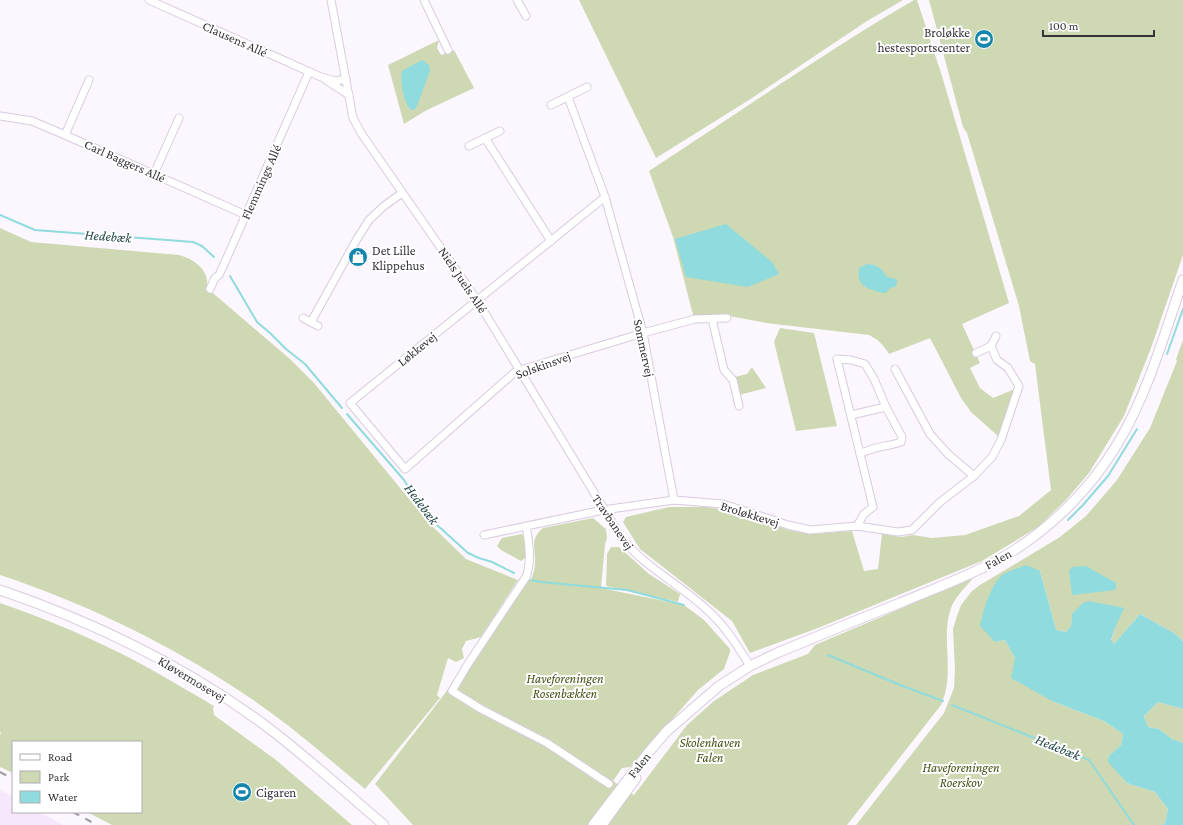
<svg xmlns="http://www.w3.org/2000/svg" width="1183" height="825" font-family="'Crimson Pro',serif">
<rect width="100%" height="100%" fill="#fcf6fe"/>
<!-- built -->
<path fill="#f6e7fc" d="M0 790 13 797V812H40L63 825H0Z"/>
<!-- green -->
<g fill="#ced9b3">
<path d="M579 0H903L867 21 749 100 656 158Z"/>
<path d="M914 0H917L942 76 1009 303 962 324 980 363 970 368 980 388 993 398 1015 389 999 437 971 412 961 398 930 338 889 354C883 345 879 340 869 335L766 323 724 315H693L673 237 649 171C737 114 823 53 914 0Z"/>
<path d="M929 0H1183V255L1151 348 1124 416 1089 473 1065 501 1038 527 982 561 818 628 750 653 732 621 640 549 623 522 626 517 669 507H708L740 513 788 530 811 534 852 531 864 571 878 569 882 534 901 537 913 535 932 538 965 535 1019 516 1051 490 1035 364 1030 361 1019 306 967 133 963 127Z"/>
<path d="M439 40 437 48 441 55 454 50 474 88 427 110 404 124 388 65Z"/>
<path d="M0 228 31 242 179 255C194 259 210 270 207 288L290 359 314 383 428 522 466 559 518 580 481 637 466 641 462 649 464 658 456 662 448 658 437 695 440 698 365 789C340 768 315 747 290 727 206 662 100 608 0 575Z"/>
<path d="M780 328 814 333 837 426 796 431 774 342Z"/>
<path d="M1183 340V641L1174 633 1140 614 1114 644 1111 641 1115 628 1072 614 1071 626 1066 632 1056 630 1040 571 995 642 1005 640 1015 658 1052 701 1104 721 1123 734 1121 745 1109 756 1127 783 1155 792 1168 809 1165 823 1162 825H856L944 713 954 688 955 669 953 629 957 616 961 605 972 591 980 585 1060 537 1086 516 1117 480 1150 428 1177 361 1176 359Z"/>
<path d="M752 367 766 388 739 395 735 377 747 374Z"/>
<path d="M593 518 606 529 607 538 605 544 601 588 684 605 704 620 730 649V652L724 669 698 690 630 767 622 768 613 781 634 795 687 725 714 701 753 675 808 654 815 645 973 578C966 587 955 597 951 608 940 639 956 671 941 705L847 825H413L375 784 446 692 521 579 531 580C533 575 535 569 535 564 536 548 529 540 543 528Z"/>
<path d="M522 534 525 541V558L521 561 501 550 497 546 502 538Z"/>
<path d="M611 547H619L649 574 680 594 678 602 606 586 607 554Z"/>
<path d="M0 603C49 620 97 640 143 665 167 678 190 692 214 706L213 708 214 715 276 760 352 825H112L87 812H141V742H13V773L0 767V735L1 732H0Z"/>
<path d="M1158 702 1183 709V743L1172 739 1159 729 1148 727 1144 716Z"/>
</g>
<!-- water -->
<g fill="#8fdbdd">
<path d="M422 60 429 65 430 71 417 106 414 110H411C403 102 400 81 402 71Z"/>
<path d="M726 224 772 262 779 274 748 287 686 277 675 239Z"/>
<path d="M867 264C877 264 882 269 887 277L893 278 897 280V284L895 287 890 288 886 293C881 293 877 292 873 290 860 286 858 281 859 268Z"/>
<path d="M1026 565 1040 571 1056 630 1066 632 1071 626 1072 614 1083 603 1089 601 1124 608 1115 628 1111 640 1114 644 1140 614 1174 633 1183 641V709L1158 702 1144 716 1148 727 1159 729 1172 739 1183 743V825H1162L1165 823 1168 809 1155 792 1127 783 1108 762 1109 756 1121 745 1123 734 1104 721 1052 701 1011 678 1015 658 1005 640 995 642 980 626C983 611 991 582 1005 573 1011 570 1019 568 1026 565Z"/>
<path d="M1086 566 1116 583V587L1115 590 1072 595 1069 571 1072 567Z"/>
</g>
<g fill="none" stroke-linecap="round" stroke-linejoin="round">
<!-- stream -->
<g stroke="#8fdbdd" stroke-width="2">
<path d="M0 215 35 230 193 242 202 246 214 257"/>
<path d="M230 276 257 322 270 333 286 349 305 364 342 408"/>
<path d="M1167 354 1183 309"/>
<path d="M347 414 404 480 413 495 436 524 468 553 479 558 492 562 514 573"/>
<path d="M1068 520 1083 505 1108 476 1137 429"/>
<path d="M531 580 541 582 627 590 684 605"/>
<path d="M828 655 900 685 943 701"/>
<path d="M952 705 1089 760 1134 825"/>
</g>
<!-- street casing -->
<g stroke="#d8cbde" stroke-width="9">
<g id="street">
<path d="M149 0 321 77 336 81 346 79"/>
<path d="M331 0 353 118 361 133 477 300 621 537C644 567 678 583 705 608 724 624 737 645 750 666"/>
<path d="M424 0 448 50"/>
<path d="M517 0 526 16"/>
<path d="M326 80 349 95"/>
<path d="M568 97 605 197 350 403 405 469 515 372 520 370 643 333 695 319 727 318"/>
<path d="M551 105 587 87"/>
<path d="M0 116 32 121 65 135 246 215"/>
<path d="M65 135 89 80"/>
<path d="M485 138 551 241"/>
<path d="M469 146 500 131"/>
<path d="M154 174 179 118"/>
<path d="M605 197 643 333 674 500"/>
<path d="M210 289 215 278 219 275 225 262 309 72"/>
<path d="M303 318 318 326"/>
<path d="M712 319 724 370 733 380 739 406"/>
<path d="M311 322 357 239 369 220 384 206 402 193"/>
<path d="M976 353 991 346 996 336"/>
<path d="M895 369 930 434 948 454 974 476"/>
<path d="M851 415 886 407 902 437 901 442C887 447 874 446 860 454"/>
<path d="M526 526C529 542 532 562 526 577L468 664 452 691 481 709 547 743 609 784"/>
<path d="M857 526 864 514 873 507 837 359 851 360 865 364 874 379 886 407"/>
<path d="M484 535 603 510 674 500 723 504 788 525 810 530 857 526 898 532 912 530 940 502 974 476 992 457 1001 440 1019 386 1008 368 997 360 991 346"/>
</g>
</g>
<!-- secondary casing -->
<g stroke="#d8cbde" stroke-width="11">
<g id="secondary">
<path d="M0 590C94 622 186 667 266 726 307 757 345 792 384 825"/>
<path d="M593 825 648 753 667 731 719 686 750 666 777 653C818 636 859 619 900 603 933 589 967 577 998 560 1046 533 1089 492 1118 443 1148 393 1164 335 1183 280"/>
<path d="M602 825 636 778"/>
</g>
</g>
<!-- street -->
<use href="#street" stroke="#fff" stroke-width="7"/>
<!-- secondary -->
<use href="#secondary" stroke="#fff" stroke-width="9"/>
<!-- rail -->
<g stroke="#9f99a1" stroke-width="2" stroke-dasharray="7 7" stroke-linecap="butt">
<path d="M0 772 13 779"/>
<path d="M73 812 97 825"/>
</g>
</g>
<!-- icons -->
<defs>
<g id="stadium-disc" transform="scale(1)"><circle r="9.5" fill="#1485ab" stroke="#fff"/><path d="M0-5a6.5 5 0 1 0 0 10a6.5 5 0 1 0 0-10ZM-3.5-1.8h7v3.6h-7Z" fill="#fff"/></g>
<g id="shop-disc" transform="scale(1)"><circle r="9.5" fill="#1485ab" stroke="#fff"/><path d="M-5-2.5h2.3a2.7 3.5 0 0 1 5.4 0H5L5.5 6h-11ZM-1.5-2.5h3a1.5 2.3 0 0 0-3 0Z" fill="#fff"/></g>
</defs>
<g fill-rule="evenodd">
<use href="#stadium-disc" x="984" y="39"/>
<use href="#shop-disc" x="358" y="257"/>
<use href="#stadium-disc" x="242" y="792"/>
</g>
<g text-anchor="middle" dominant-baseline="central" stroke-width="4" stroke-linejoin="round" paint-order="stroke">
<!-- poi labels -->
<g font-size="13" fill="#37323a" stroke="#fff" text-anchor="start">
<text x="970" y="32" text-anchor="end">Broløkke<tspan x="970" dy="15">hestesportscenter</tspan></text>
<text x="372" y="250">Det Lille<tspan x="372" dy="15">Klippehus</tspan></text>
<text x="256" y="792">Cigaren</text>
</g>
<!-- street labels -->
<g font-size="13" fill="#37323a" stroke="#fff">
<text transform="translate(235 39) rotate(24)">Clausens Allé</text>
<text transform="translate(125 161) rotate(24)">Carl Baggers Allé</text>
<text transform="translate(261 182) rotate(-66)">Flemmings Allé</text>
<text transform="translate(463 280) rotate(56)">Niels Juels Allé</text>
<text transform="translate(644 348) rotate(78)">Sommervej</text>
<text transform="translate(417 349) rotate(-39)">Løkkevej</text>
<text transform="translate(543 365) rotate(-20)">Solskinsvej</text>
<text transform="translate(750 514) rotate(17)">Broløkkevej</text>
<text transform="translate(613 522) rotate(56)">Travbanevej</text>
<text transform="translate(998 559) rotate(-29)">Falen</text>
<text transform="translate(192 679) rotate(31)">Kløvermosevej</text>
<text transform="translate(639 765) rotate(-52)">Falen</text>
</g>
<!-- park labels -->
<g font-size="13" font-style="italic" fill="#455115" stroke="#fff">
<text x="565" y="678">Haveforeningen<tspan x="565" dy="15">Rosenbækken</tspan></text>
<text x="710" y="742">Skolenhaven<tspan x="710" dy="15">Falen</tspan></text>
<text x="961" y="767">Haveforeningen<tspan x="961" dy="15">Roerskov</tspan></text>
</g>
<!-- water labels -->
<g font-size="14" font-style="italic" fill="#1f4445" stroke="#fff">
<text transform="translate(108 236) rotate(4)">Hedebæk</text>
<text transform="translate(422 504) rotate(53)">Hedebæk</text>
<text transform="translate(1058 747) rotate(22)">Hedebæk</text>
</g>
</g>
<!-- legend -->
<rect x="12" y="741" width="130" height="72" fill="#ffffff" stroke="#afadb0"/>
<rect x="20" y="754" width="20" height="6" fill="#ffffff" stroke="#afadb0"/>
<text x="48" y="761" font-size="12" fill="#37323a">Road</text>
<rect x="20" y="771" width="20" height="12" fill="#ced9b3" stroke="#afadb0"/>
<text x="48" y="781" font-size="12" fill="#37323a">Park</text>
<rect x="20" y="791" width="20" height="12" fill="#8fdbdd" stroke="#afadb0"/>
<text x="48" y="801" font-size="12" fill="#37323a">Water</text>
<!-- scale -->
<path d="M1043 30v6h111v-6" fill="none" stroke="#37323a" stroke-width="2"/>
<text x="1049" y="30" font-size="12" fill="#37323a" stroke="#ffffff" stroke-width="3" paint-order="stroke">100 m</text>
</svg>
